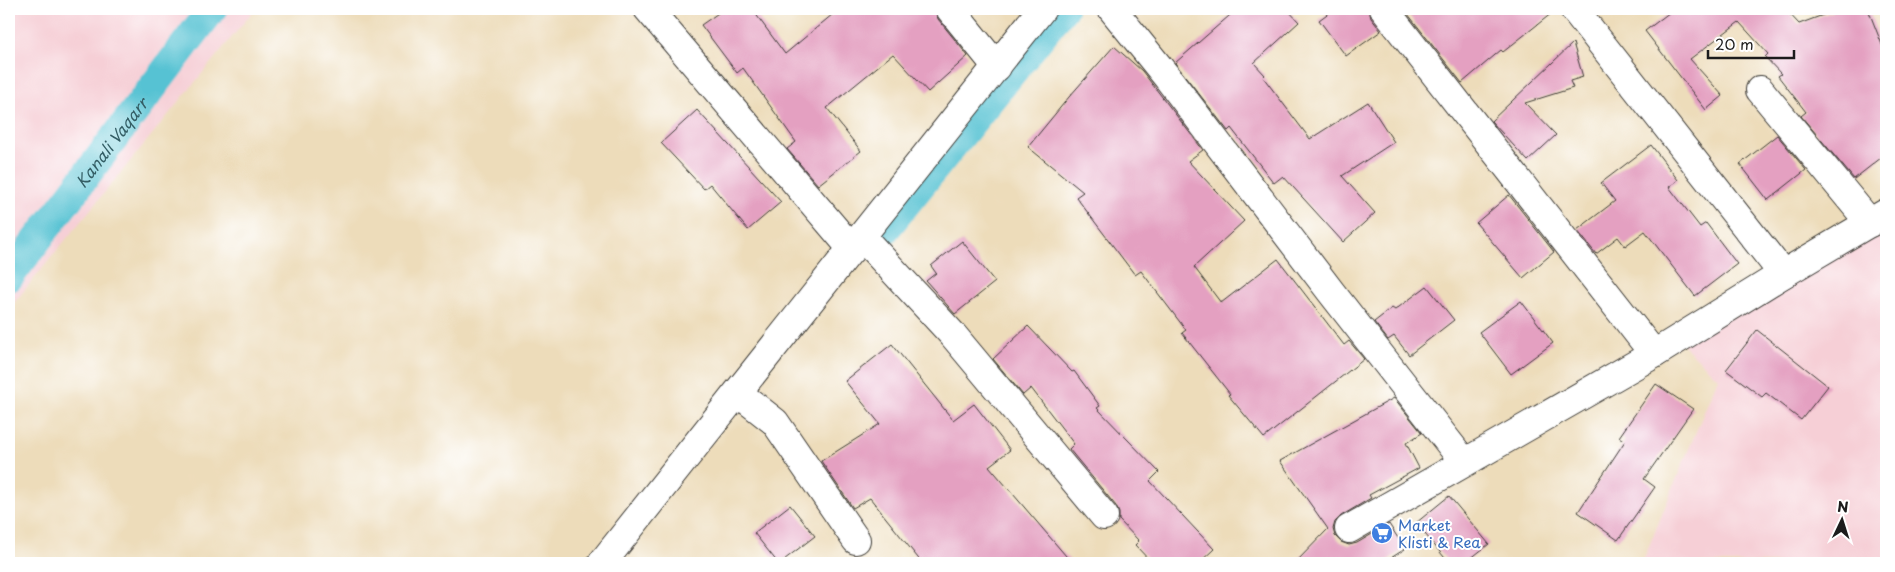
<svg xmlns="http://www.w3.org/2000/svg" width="1895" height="572" font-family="'Playpen Sans',sans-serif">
<rect width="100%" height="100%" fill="#fff"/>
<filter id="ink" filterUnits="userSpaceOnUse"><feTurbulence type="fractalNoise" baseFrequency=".02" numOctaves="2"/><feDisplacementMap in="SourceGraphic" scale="10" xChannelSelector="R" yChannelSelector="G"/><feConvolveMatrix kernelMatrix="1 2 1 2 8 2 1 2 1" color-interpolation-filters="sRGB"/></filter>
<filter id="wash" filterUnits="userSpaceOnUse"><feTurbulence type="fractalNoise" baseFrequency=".0096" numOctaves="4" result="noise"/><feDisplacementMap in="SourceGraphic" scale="20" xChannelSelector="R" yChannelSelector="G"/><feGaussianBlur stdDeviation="1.12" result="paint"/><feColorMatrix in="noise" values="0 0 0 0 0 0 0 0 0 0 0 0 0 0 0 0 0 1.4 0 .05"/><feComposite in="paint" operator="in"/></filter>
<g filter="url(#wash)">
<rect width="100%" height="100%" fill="#eddcba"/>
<!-- built -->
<g fill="#f6cfd6">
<path d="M9 9H255L9 309Z"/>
<path d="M1886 213V563H1642L1718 378 1677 339Z"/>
</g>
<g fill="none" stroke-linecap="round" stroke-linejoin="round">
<!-- canal -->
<g stroke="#57c2d3" stroke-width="30">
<path d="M878 238 1063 9"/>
<path id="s1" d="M9 277 212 9"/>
</g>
</g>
<g id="blocks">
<!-- building -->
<g fill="#e4a0c1">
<path d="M724 9H752L785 54 839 9H935L938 19 968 56 928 92 893 54 827 108 861 151 818 185 787 149 796 142 743 68 737 73 701 25Z"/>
<path d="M1237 9H1287L1299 22 1254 63 1265 75 1263 77 1310 139 1368 102 1394 142 1342 176 1375 213 1343 242 1283 176 1274 183 1231 128 1228 131 1175 63Z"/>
<path d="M1334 9H1369L1371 18 1381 31 1346 56 1319 20Z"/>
<path d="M1404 9H1557L1503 52 1501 50 1462 83Z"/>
<path d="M1674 9H1785L1799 24 1839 9H1868L1886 55V154L1854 179 1801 116 1806 112 1778 76 1781 74 1765 57 1768 54 1739 22 1690 59 1723 96 1706 110 1645 31Z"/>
<path d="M1573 43 1583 77 1570 81 1573 88 1525 103 1556 135 1528 161 1491 121Z"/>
<path d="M1114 46 1142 71 1203 150 1188 161 1244 221 1194 267 1221 303 1278 259 1344 345 1349 341 1364 359 1264 438 1228 395 1230 394 1182 333 1186 330 1141 271 1135 275 1076 197 1083 192 1028 147 1069 97Z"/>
<path d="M697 110 781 202 748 230 710 184 704 189 661 143Z"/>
<path d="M1777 135 1806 170 1768 200 1740 164Z"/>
<path d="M1651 145 1678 180 1669 187 1700 227 1706 223 1737 264 1695 296 1645 231 1625 246 1618 237 1596 254 1577 230 1615 201 1601 183Z"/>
<path d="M1509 195 1554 252 1523 278 1476 223Z"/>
<path d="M962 241 995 282 955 314 926 281 936 273 931 266Z"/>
<path d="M1427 286 1454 320 1409 355 1394 336 1388 340 1374 322 1392 308 1395 310Z"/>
<path d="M1521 301 1553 343 1511 374 1479 332Z"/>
<path d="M1028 326 1072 372 1074 371 1100 406 1097 408 1159 472 1150 481 1214 549 1199 563H1152L1135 545 1139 541 1119 520V513L1116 506 1069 449 1074 444 1031 388 1023 395 993 359Z"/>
<path d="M1757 330 1828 386 1801 420 1766 393 1762 397 1726 370Z"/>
<path d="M892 344 953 420 974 404 1010 450 989 466 1072 563H922L870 498 853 508 821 461 880 424 845 381Z"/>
<path d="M1656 384 1693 409 1644 479 1655 487 1618 540 1578 512 1625 441 1619 437Z"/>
<path d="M1394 398 1422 433 1406 443 1419 468 1369 495 1371 498 1341 516 1335 522 1333 529 1335 536 1341 542 1349 545 1357 543 1389 524 1405 549 1383 563H1295L1328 529 1280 461Z"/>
<path d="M1449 496 1489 544 1465 563H1449L1416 523Z"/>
<path d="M790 505 815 536 780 563H778L754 533Z"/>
</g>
</g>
</g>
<g filter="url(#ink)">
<use href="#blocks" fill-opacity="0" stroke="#3b3934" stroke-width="1"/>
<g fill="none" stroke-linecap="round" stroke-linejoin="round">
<!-- minor casing -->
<g stroke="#3b3934" stroke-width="30">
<g id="minor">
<path d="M648 9 852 249"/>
<path d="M950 9 997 67"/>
<path d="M1112 9 1167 77 1331 292 1464 462"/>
<path d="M1384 9 1654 354"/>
<path d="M1574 9 1783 274"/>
<path d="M1760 90 1870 223"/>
<path d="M862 237 953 335 1104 516"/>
<path d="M738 393 775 422 856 540"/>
<path d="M1349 529 1654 354 1783 274 1886 213"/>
<path d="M602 563 1042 9"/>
</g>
</g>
<!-- minor -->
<use href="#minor" stroke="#fff" stroke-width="28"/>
</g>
</g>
<!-- icons -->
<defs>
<g id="supermarket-disc" transform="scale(1.125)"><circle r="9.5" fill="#3f7fe0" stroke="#fff"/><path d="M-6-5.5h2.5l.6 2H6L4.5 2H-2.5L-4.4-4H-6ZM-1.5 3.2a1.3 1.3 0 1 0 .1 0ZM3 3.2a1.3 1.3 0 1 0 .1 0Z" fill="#fff"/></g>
</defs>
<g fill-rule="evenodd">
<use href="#supermarket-disc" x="1382" y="533"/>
</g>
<g text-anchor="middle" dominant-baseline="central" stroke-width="4" stroke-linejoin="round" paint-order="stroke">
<!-- shop labels -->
<g font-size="15" fill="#366cbe" stroke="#fff" text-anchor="start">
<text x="1398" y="524">Market<tspan x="1398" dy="17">Klisti &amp; Rea</tspan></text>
</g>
<!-- water labels -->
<g font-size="16" font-style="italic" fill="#345e65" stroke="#fff">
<text stroke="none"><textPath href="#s1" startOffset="169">Kanali Vaqarr</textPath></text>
</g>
</g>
<!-- margin -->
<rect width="1895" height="572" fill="none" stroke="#fff" stroke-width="30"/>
<!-- north arrow -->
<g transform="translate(1842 520) rotate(4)" stroke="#ffffff" stroke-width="4" paint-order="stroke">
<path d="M0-4L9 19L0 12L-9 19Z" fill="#1c1c1c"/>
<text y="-8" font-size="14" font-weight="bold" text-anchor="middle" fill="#1c1c1c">N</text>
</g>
<!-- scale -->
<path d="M1708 50v8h86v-8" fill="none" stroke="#1c1c1c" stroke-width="2.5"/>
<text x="1715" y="50" font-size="15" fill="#1c1c1c" stroke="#ffffff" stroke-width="4" paint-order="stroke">20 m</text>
</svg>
